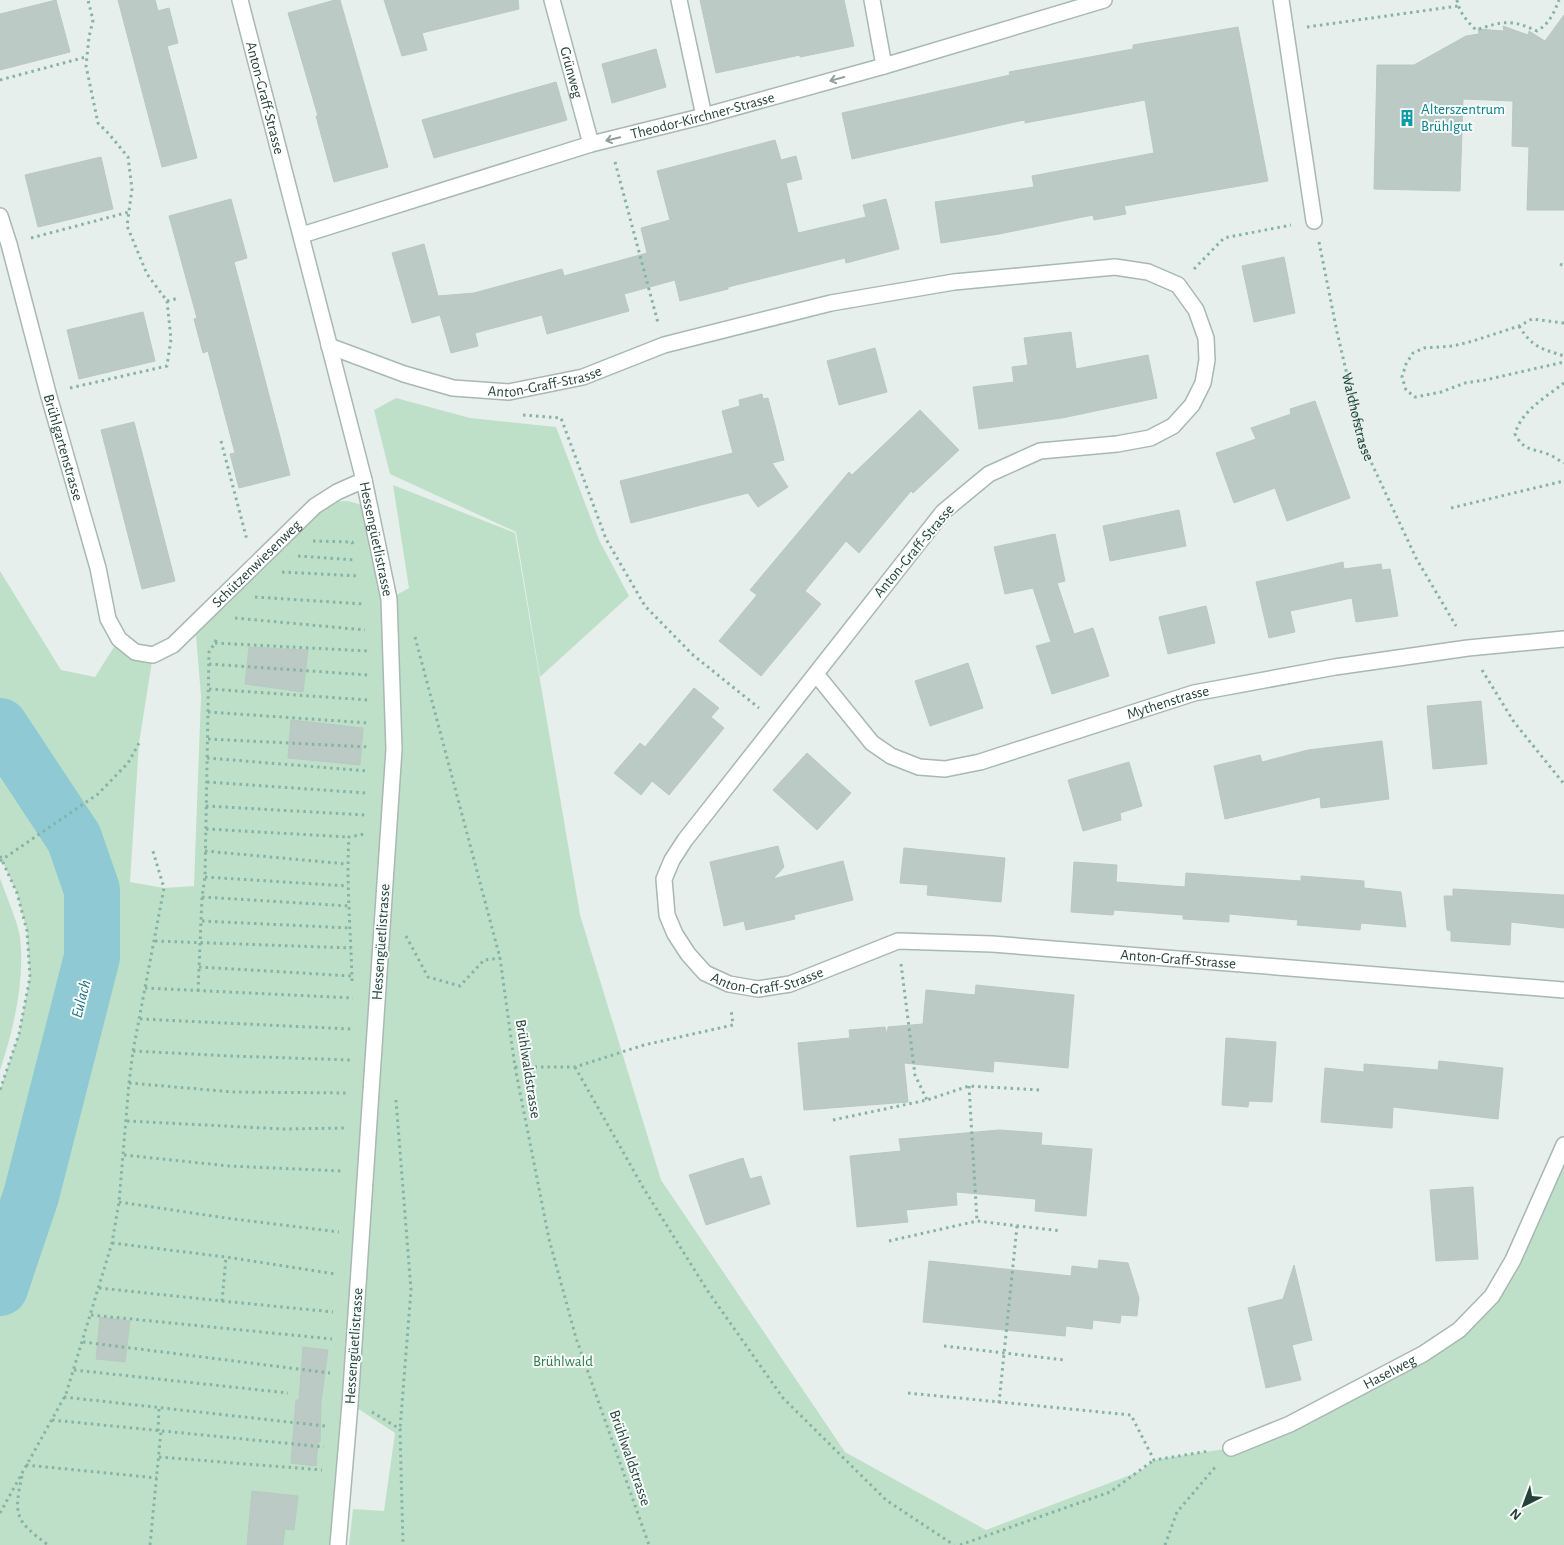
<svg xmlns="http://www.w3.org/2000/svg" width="1564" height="1545" font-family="'Alegreya Sans',sans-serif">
<rect width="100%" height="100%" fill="#e6efeb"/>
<!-- green -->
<g fill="#bfe0c8">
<path d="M396 398 470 418 556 427 599 540 629 596 540 677 516 532 390 474 374 410Z"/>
<path d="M393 485 515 533 580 915 661 1180 845 1452 986 1530 1141 1471 1154 1460 1231 1448 1423 1354 1492 1296 1564 1145V1545H349L353 1509 384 1511 395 1433 351 1404 338 1545H0V1090L19 1034 30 977 27 931 17 893 0 856V571L61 670 95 677 119 639 153 655 139 743 130 882 164 888 194 886 201 696 195 623 254 565 330 504C342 499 351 501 363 506L389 599 409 588Z"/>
<path d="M0 878C5 893 18 922 20 937 25 981 14 1028 0 1070Z"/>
</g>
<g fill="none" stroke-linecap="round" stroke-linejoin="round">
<!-- river -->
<path stroke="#8ec9d4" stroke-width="56" d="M0 726 74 838 92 890V957L31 1196 0 1288"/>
</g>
<!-- building -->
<g fill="#bbcac4" stroke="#b8c9c2">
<path d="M56 0 70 52 0 70V14Z"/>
<path d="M118 0H155L158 11 169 8 178 43 167 46 197 158 162 167Z"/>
<path d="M335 0H340L388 167 334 182 316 116H318L288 13Z"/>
<path d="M384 0H518L519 9 422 33 427 50 402 56Z"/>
<path d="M700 0H844L854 46 800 57V55L716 73Z"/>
<path d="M1564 15V210H1527L1529 147 1512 146 1513 101 1463 99 1460 191 1374 189 1377 65H1414L1466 36 1479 34 1478 29 1504 31 1503 26 1528 35 1529 31 1545 41Z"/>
<path d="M1238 27 1268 181 1124 206 1126 214 1094 220 1093 215 999 234 941 243 935 202 1034 187 1032 176 1154 153 1145 100 1025 123V120L1019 121 852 159 842 113 1010 75 1009 72 1133 49V45Z"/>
<path d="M656 49 666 87 612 103 602 64Z"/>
<path d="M556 82 567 120 434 158 422 120Z"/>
<path d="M775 140 781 160 796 156 802 179 786 183 798 233 866 217 863 205 886 199 899 249 846 263 845 258 728 287V289L680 301 675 280 624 294 629 311 547 334 542 315 475 333 478 346 451 353 440 315 412 323 392 253 424 244 438 296 474 293 562 269 564 276 647 253 641 228 670 220 657 171Z"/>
<path d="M101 157 113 209 38 227 25 175Z"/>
<path d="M231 199 247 258 234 262 290 475 239 488 230 454 235 453 208 351 203 353 194 319 197 318 169 216Z"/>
<path d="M1284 257 1295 313 1254 322 1242 266Z"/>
<path d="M143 312 155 361 79 379 67 330Z"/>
<path d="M1071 332 1076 369 1148 355 1157 398 1062 418 979 429 973 387 1014 382 1012 367 1028 365 1024 338Z"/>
<path d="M875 348 887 392 839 405 827 361Z"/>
<path d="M762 394 763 399 768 398 784 460 772 463 788 487 758 507 748 493 631 523 620 481 733 453 722 411 740 406 739 400Z"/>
<path d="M1315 401 1350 498 1287 521 1275 488 1234 503 1216 453 1256 439 1251 428 1291 414 1290 409Z"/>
<path d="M920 410 959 450 913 493 911 491 859 553 846 541 805 591 821 604 761 676 719 641 757 595 750 590 849 472 852 475Z"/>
<path d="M134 422 175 581 142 589 101 430Z"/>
<path d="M1179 510 1186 546 1110 561 1103 526Z"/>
<path d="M1055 534 1065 581 1057 583 1074 634 1093 628 1109 676 1052 694 1036 646 1051 642 1033 588 1005 594 994 547Z"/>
<path d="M1343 562 1344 569 1381 564 1382 570 1390 569 1398 616 1356 622 1352 598 1290 611 1295 632 1269 638 1256 582Z"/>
<path d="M1206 606 1215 643 1168 654 1159 617Z"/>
<path d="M249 647 308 650 303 692 245 684Z"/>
<path d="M968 663 983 708 930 726 915 681Z"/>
<path d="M694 688 719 708 711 717 724 728 669 795 652 781 641 795 614 773 640 743 645 747Z"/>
<path d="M1481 701 1487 764 1433 769 1427 706Z"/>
<path d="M291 720 363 728 360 765 288 758Z"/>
<path d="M1382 741 1389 799 1321 808 1320 797 1225 819 1214 766 1260 755 1262 762 1308 750Z"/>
<path d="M807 753 851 793 817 830 773 790Z"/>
<path d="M1129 762 1142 806 1120 813 1121 820 1083 831 1068 780Z"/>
<path d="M778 846 784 867 773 879 843 861 853 900 794 915 795 919 746 930 744 921 724 926 710 862Z"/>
<path d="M904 848 1005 858 1001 902 927 895 928 885 900 883Z"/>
<path d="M1074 862 1117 865 1116 882 1185 887 1186 873 1301 881V876L1364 881V888L1401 892 1406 927 1361 923 1360 930 1297 925 1298 920 1229 914V922L1183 919V915L1114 910 1113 915 1071 912Z"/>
<path d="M1453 889 1564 895V928L1511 922 1510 945 1451 941V931L1447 930 1444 896H1453Z"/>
<path d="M976 985 1074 995 1068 1068 994 1061 993 1072 904 1063 908 1102 804 1110 798 1043 850 1038 849 1030 885 1027 887 1035 888 1027 923 1024 926 990 975 995Z"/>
<path d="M1226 1038 1276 1042 1272 1102 1249 1101 1248 1107 1222 1105Z"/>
<path d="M1439 1061 1503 1068 1498 1119 1393 1107 1392 1128 1321 1122 1325 1068 1364 1072V1064L1438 1070Z"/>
<path d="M999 1130 1042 1133 1041 1145 1092 1149 1086 1216 1035 1211 1036 1199 956 1192 957 1205 906 1210 908 1222 857 1227 850 1156 901 1151 899 1139Z"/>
<path d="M743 1158 750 1179 761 1176 770 1204 706 1225 689 1175Z"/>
<path d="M1473 1187 1478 1259 1436 1261 1430 1190Z"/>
<path d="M1099 1260 1128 1263 1139 1298 1137 1316 1121 1315 1120 1323 1093 1320 1092 1329 1066 1326 1065 1336 923 1322 929 1261 1071 1276 1072 1266 1098 1269Z"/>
<path d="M1294 1265 1312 1340 1292 1345 1301 1380 1266 1388 1248 1308 1283 1299Z"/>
<path d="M100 1317 130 1321 125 1362 96 1359Z"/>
<path d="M303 1347 328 1350 321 1402 320 1442H318L316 1466 291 1463 296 1400H299Z"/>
<path d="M252 1491 298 1496 294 1530 285 1529 283 1545H247Z"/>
</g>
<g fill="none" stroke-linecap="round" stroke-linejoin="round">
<!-- minor casing -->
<g stroke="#a8b8b2" stroke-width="18">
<g id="minor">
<path id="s2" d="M240 0 364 480 389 599 394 749 350 1404 338 1545"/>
<path id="s3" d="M552 0 591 144"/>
<path d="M679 0 704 116"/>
<path d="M872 0 884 66"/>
<path d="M1281 0 1314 221"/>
<path id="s4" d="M0 216 9 244 48 393 98 568 108 619 119 639 135 652 153 655 173 645 315 506 337 492 364 480"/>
<path id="s5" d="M302 235 591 144 704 116 884 66 1104 0"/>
<path id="s6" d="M329 346 404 374 453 388 509 392 583 377 664 345 831 303 954 282 1115 267 1148 272 1178 285 1196 310 1206 338 1207 360 1203 383 1192 405 1173 426 1150 438 1117 444 1040 451 989 474 943 512 685 840 672 860 664 879 667 915 675 934 688 954 705 973 729 984 758 989 790 984 898 941 992 944 1564 990"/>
<path id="s7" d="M816 674 872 743 891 756 919 767 945 769 980 762 1194 693 1335 667 1468 648 1564 639"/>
<path id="s8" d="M1231 1448 1290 1424 1423 1354 1459 1330 1492 1296 1513 1260 1564 1145"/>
</g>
</g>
<!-- path -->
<g stroke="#86b3a5" stroke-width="3" stroke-dasharray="2.5 4" stroke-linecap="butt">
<path d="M1457 0C1459 12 1467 21 1476 30 1503 21 1511 19 1537 31 1549 24 1554 13 1559 0"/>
<path d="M1307 27 1458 6"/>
<path d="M0 80 86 57"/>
<path d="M615 162 658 323"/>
<path d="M31 238 129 212"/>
<path id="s1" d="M1319 242 1337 332 1364 447 1416 558 1456 626"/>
<path d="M1560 264 1564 266"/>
<path d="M1194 269 1224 238 1291 225"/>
<path d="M167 301 179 298"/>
<path d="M1564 323 1532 319 1519 326 1473 341 1453 346 1424 348 1413 353 1406 364 1402 377 1406 390 1415 397 1441 392 1465 383 1485 380 1564 362"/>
<path d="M1519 326C1533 348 1540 348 1564 356"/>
<path d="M1564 383C1546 397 1521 411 1515 434 1524 450 1529 448 1545 453 1552 455 1558 460 1564 463"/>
<path d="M70 388 167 366 171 339 167 301 147 274 127 226 132 189 128 157 109 134 98 123 86 66 89 37 93 20 88 0"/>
<path d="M523 415 561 418 606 539 645 606 693 655 759 708"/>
<path d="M221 441 247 540"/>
<path d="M1451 508 1564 481"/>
<path d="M313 541 352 542 353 544"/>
<path d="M298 556 356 560"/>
<path d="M282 572 359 576"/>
<path d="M255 597 364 604"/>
<path d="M235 618 365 630"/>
<path d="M415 637 500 958 515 1067 549 1239 576 1338 649 1545"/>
<path d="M215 643 367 651"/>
<path d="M209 664 368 675"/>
<path d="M1482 670 1514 722 1564 784"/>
<path d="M209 689 368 700"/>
<path d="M208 712 369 723"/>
<path d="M208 739 369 747"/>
<path d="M207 758 368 771"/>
<path d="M207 782 366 793"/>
<path d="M206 806 366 815"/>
<path d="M206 829 349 837"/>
<path d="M205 851 347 864"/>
<path d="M0 856 17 893 27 931 30 977 19 1034 0 1090"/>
<path d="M0 861 98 794 128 763 139 743"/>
<path d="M205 877 348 886"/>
<path d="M202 897 350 906"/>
<path d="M202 921 350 928"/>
<path d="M406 936 428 977 460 986 484 960 500 958"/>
<path d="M155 941 351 948"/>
<path d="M901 964 915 1075 927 1100"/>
<path d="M199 967 352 976"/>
<path d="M352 981C351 933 346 885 349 837L365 834"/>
<path d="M145 988 353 998"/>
<path d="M198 991 202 897 205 877 209 652 215 643 217 637"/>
<path d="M140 1019 351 1029"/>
<path d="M133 1051 231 1056 350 1060"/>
<path d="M515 1067H575L644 1045 733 1025 731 1009"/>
<path d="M575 1067 644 1189 707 1290 783 1398 886 1500 954 1545"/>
<path d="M129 1083 233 1092 348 1093"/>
<path d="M969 1086 977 1221"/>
<path d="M396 1100 411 1290 400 1429"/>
<path d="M833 1120 927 1100 969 1086 1040 1090"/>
<path d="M127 1121 283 1129 346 1128"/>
<path d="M124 1155 229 1166 342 1171"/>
<path d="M119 1202 226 1218 339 1232"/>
<path d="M889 1241 977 1221 1061 1231"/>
<path d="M112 1243 226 1257 335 1274"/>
<path d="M99 1288 222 1301 226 1257"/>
<path d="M222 1301 333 1312"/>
<path d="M91 1315 332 1339"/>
<path d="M83 1342 330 1373"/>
<path d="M944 1346 1064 1360"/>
<path d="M74 1370 288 1393"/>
<path d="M908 1393 1131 1415 1154 1460 1209 1451"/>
<path d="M64 1397 325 1426"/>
<path d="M999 1403 1017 1226"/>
<path d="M372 1412 400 1429 403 1545"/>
<path d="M52 1420 324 1447"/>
<path d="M158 1431 159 1408"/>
<path d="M159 1457 322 1470"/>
<path d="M26 1465 157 1478"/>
<path d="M22 1476C13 1516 16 1521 48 1545"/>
<path d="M0 1513 66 1394 112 1243 119 1202 129 1083 133 1051 164 888 152 848"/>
<path d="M150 1545 161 1431"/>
<path d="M960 1545 1110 1492 1154 1460"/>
<path d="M1165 1545 1177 1512 1217 1465"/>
</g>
<!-- minor -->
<use href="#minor" stroke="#fff" stroke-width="15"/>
</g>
<!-- one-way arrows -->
<defs><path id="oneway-shaft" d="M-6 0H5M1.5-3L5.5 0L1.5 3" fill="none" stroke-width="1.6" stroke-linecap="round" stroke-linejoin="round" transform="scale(1.25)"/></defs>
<g stroke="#92a09c">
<use href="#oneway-shaft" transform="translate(837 79) rotate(165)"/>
<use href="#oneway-shaft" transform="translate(613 139) rotate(166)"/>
</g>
<!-- icons -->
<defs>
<g id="building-bare" transform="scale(1.35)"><path d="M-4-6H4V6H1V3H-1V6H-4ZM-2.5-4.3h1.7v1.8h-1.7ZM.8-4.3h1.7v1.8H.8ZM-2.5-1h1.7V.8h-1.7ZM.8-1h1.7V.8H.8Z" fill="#0f9aa8" stroke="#f7fbf9" stroke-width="2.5" paint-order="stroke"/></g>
</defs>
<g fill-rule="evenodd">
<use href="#building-bare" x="1407" y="118"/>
</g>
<g text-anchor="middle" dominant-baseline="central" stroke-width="4" stroke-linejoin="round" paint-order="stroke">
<!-- street labels -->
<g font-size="15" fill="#24423a" stroke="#f7fbf9">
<text stroke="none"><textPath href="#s3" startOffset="75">Grünweg</textPath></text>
<text stroke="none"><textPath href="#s2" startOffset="101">Anton-Graff-Strasse</textPath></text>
<text stroke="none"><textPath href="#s5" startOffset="418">Theodor-Kirchner-Strasse</textPath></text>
<text stroke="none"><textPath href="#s6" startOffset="224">Anton-Graff-Strasse</textPath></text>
<text stroke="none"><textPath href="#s1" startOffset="179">Waldhofstrasse</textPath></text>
<text stroke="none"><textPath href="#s4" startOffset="240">Brühlgartenstrasse</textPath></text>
<text stroke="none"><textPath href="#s2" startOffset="556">Hessengüetlistrasse</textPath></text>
<text transform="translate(914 551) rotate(-50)">Anton-Graff-Strasse</text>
<text stroke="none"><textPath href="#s4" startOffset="618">Schützenwiesenweg</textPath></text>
<text stroke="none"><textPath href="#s7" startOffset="401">Mythenstrasse</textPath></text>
<text transform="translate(381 942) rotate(-86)">Hessengüetlistrasse</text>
<text stroke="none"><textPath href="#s6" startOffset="2339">Anton-Graff-Strasse</textPath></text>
<text stroke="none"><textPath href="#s6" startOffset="1919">Anton-Graff-Strasse</textPath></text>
<text transform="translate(528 1069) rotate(81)">Brühlwaldstrasse</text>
<text transform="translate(354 1346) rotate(-86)">Hessengüetlistrasse</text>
<text stroke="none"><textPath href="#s8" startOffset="176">Haselweg</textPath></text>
<text transform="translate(630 1458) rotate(71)">Brühlwaldstrasse</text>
</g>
<!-- culture labels -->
<g font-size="15" fill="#0d838f" stroke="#f7fbf9" text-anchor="start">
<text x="1421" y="109">Alterszentrum<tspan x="1421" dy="17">Brühlgut</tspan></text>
</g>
<!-- park labels -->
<g font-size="15" fill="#2d7a4b" stroke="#f7fbf9">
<text x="563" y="1361">Brühlwald</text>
</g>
<!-- water labels -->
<g font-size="16" font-style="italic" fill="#1c6f80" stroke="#f7fbf9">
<text transform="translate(81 999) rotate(-76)">Eulach</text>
</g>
</g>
<!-- north arrow -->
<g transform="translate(1524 1505) rotate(222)" stroke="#f7fbf9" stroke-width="4" paint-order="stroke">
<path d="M0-4L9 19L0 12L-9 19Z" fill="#24423a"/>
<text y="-8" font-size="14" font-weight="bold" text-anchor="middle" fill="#24423a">N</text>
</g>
</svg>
